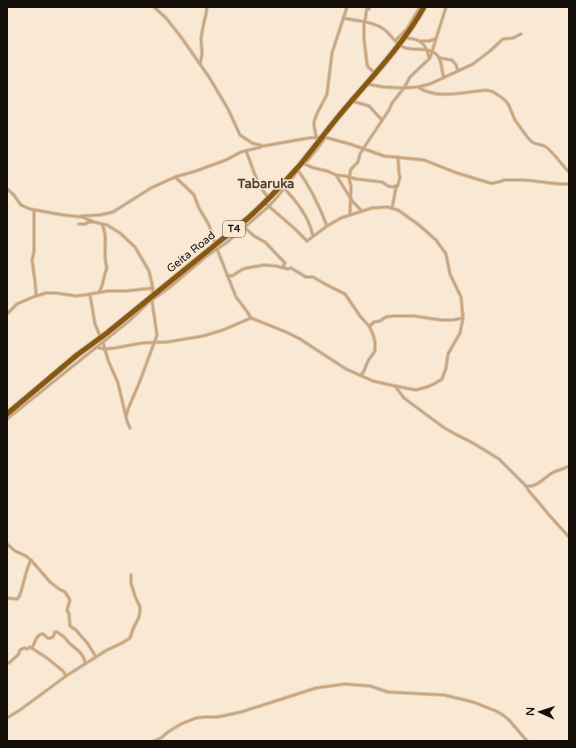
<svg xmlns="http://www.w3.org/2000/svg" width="576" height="748" font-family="'Varela Round',sans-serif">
<rect width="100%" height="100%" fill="#f9e8d4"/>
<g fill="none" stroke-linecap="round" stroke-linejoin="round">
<!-- street casing -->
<g stroke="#d5c5b4" stroke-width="4">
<g id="street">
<path d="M154 7 166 18 181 37 209 77 228 109 240 135 252 143 263 146 309 138 324 137 350 144 384 156 424 160 457 173 490 183C496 184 500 181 505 180 511 180 516 180 521 180 538 180 551 185 569 184"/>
<path d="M369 7V9H367C365 13 367 18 364 22V39L367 64 368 67 375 73"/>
<path d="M343 18C357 21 373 21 385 30 391 35 396 44 403 47 413 52 427 46 436 54 443 60 441 71 444 78"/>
<path d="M406 38C420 39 425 42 429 57"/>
<path d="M396 40 407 29 420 7"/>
<path d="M421 41H429L435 39"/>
<path d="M439 58 452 60 456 65 458 71"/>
<path d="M200 64 202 54 201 38 204 22 206 14 207 7"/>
<path d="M367 84 383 87 404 88 418 87 430 84 473 64 490 51 503 39 513 38 521 34"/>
<path d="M418 87C435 99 460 93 478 91 482 91 486 89 490 91 493 91 496 94 498 95 511 103 509 108 515 120 518 124 528 139 532 142 536 145 542 144 546 147 555 154 561 164 569 172"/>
<path d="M352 101 369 106 382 120"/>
<path d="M316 138C316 133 314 128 314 124 313 117 324 102 327 94L332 53 347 7"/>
<path d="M246 151C253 167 256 185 269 198"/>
<path d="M307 161 317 149 325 138"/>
<path d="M302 163 314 168 327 171 336 175 345 176 356 179 382 182 388 186 393 187 398 185"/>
<path d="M297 169C310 186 319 205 327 226"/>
<path d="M336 175 353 202 362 211"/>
<path d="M175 177 187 188 194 195 199 208 209 225 215 243"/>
<path d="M284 188C297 202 309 217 313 236"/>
<path d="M7 189 13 194 21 205 30 209 63 215 82 217 94 222 107 225 120 233 135 247 149 271 152 284 153 295"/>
<path d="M265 203 294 228 307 241"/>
<path d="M392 208 396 188 398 185 400 177 399 173 398 157"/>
<path d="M34 210V252L32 260 35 281 36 293V296"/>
<path d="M350 215 351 187 349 178 350 173 351 169 358 162 360 154 363 149 389 110 392 103 404 88 410 77 430 58 446 7"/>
<path d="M81 216 100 215 113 212 151 188 175 177 196 171 226 160 241 152 261 147"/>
<path d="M79 224H85L89 222H93"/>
<path d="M244 227 254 236 265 242 285 263 283 267"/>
<path d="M307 241 327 226 341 218 350 215 372 208 387 207 398 210 419 225 436 240 446 254 450 274 461 297 463 318 460 333 448 354 446 368 442 379 434 384 427 387 416 390 395 386"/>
<path d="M217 249 236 297 246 310 251 318 286 332 300 339 346 369 373 381 395 386 404 398 443 427 455 434 473 443 499 459 526 486 529 491 550 516 569 537"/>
<path d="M227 275 232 276 243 269 252 267 264 265 276 266 288 269 291 268 306 277H313L327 285 345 294 360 316 369 326 373 334 375 342V351L368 361 363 373 360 375"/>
<path d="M99 292C104 285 103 276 107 268 102 253 109 238 102 224"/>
<path d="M90 295 95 324 100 336"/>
<path d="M7 314 17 304 33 297 46 293H56L76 296 84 295 108 291H126L153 288"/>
<path d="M370 326 374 322 380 321 386 317 393 316H414L441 320H453L463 318"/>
<path d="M103 342 108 360 118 383 127 421 130 428"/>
<path d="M96 347 104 349 115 348 142 343 167 342 203 336 223 330 251 318"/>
<path d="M126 417 128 409 140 381 157 335 152 301"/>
<path d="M7 419 129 321 149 302 170 287 208 255 226 243 268 207 278 196 296 173"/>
<path d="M526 486C538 488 545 476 554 472 559 470 564 469 569 466"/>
<path d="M7 544 15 551 26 556 31 560 50 582 59 589 65 592 70 600 67 610 69 614 70 626 76 630 88 644 96 657"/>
<path d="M7 598 17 599 19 597C24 585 25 571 31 560"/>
<path d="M32 648C35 643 36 634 43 634 47 637 47 640 53 637L55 632H57C62 635 66 638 69 643 76 649 85 654 85 664"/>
<path d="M9 663 18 655 20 650 24 648 27 649 30 647 47 658 63 671 66 676"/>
<path d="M7 718 20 710 66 676 107 650 122 643 130 638 133 629 139 617 140 611V607L135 596 131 583V575"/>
<path d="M154 741 161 738 168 732 181 724 196 718 205 717H218L241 712 316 688 345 684 370 686 388 692 444 695 473 702 496 711 503 715 509 720 527 741"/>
</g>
</g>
<!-- highway casing -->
<g stroke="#d5c5b4" stroke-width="7">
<path id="highway" d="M7 414 77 355 107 333 247 219C266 202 283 184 300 165 313 149 325 133 338 117 367 82 401 48 424 7"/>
</g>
<!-- street -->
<use href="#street" stroke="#cba376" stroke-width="2"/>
<!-- highway -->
<use href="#highway" stroke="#885810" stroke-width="5"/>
</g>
<g text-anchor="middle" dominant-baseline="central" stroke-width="3" stroke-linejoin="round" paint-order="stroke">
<!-- shield labels -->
<rect fill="#f9e8d4" stroke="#595046" stroke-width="1" x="223" y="221" width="22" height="16" rx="3"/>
<g font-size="10" font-weight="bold" fill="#150f09">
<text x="234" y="229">T4</text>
</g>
<!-- street labels -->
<g font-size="11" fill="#150f09" stroke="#f9e8d4">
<text transform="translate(191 252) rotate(-39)">Geita Road</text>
</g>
<!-- quarter labels -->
<g font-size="13" font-weight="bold" fill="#504232" stroke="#f9e8d4">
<text x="266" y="184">Tabaruka</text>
</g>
</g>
<!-- border -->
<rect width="576" height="748" fill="none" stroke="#150f09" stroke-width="16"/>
<!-- north arrow -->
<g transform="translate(540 712) rotate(273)" stroke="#f9e8d4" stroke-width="3" paint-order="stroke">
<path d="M0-3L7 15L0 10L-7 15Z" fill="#150f09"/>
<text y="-6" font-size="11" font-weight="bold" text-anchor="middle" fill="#150f09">N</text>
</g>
</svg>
